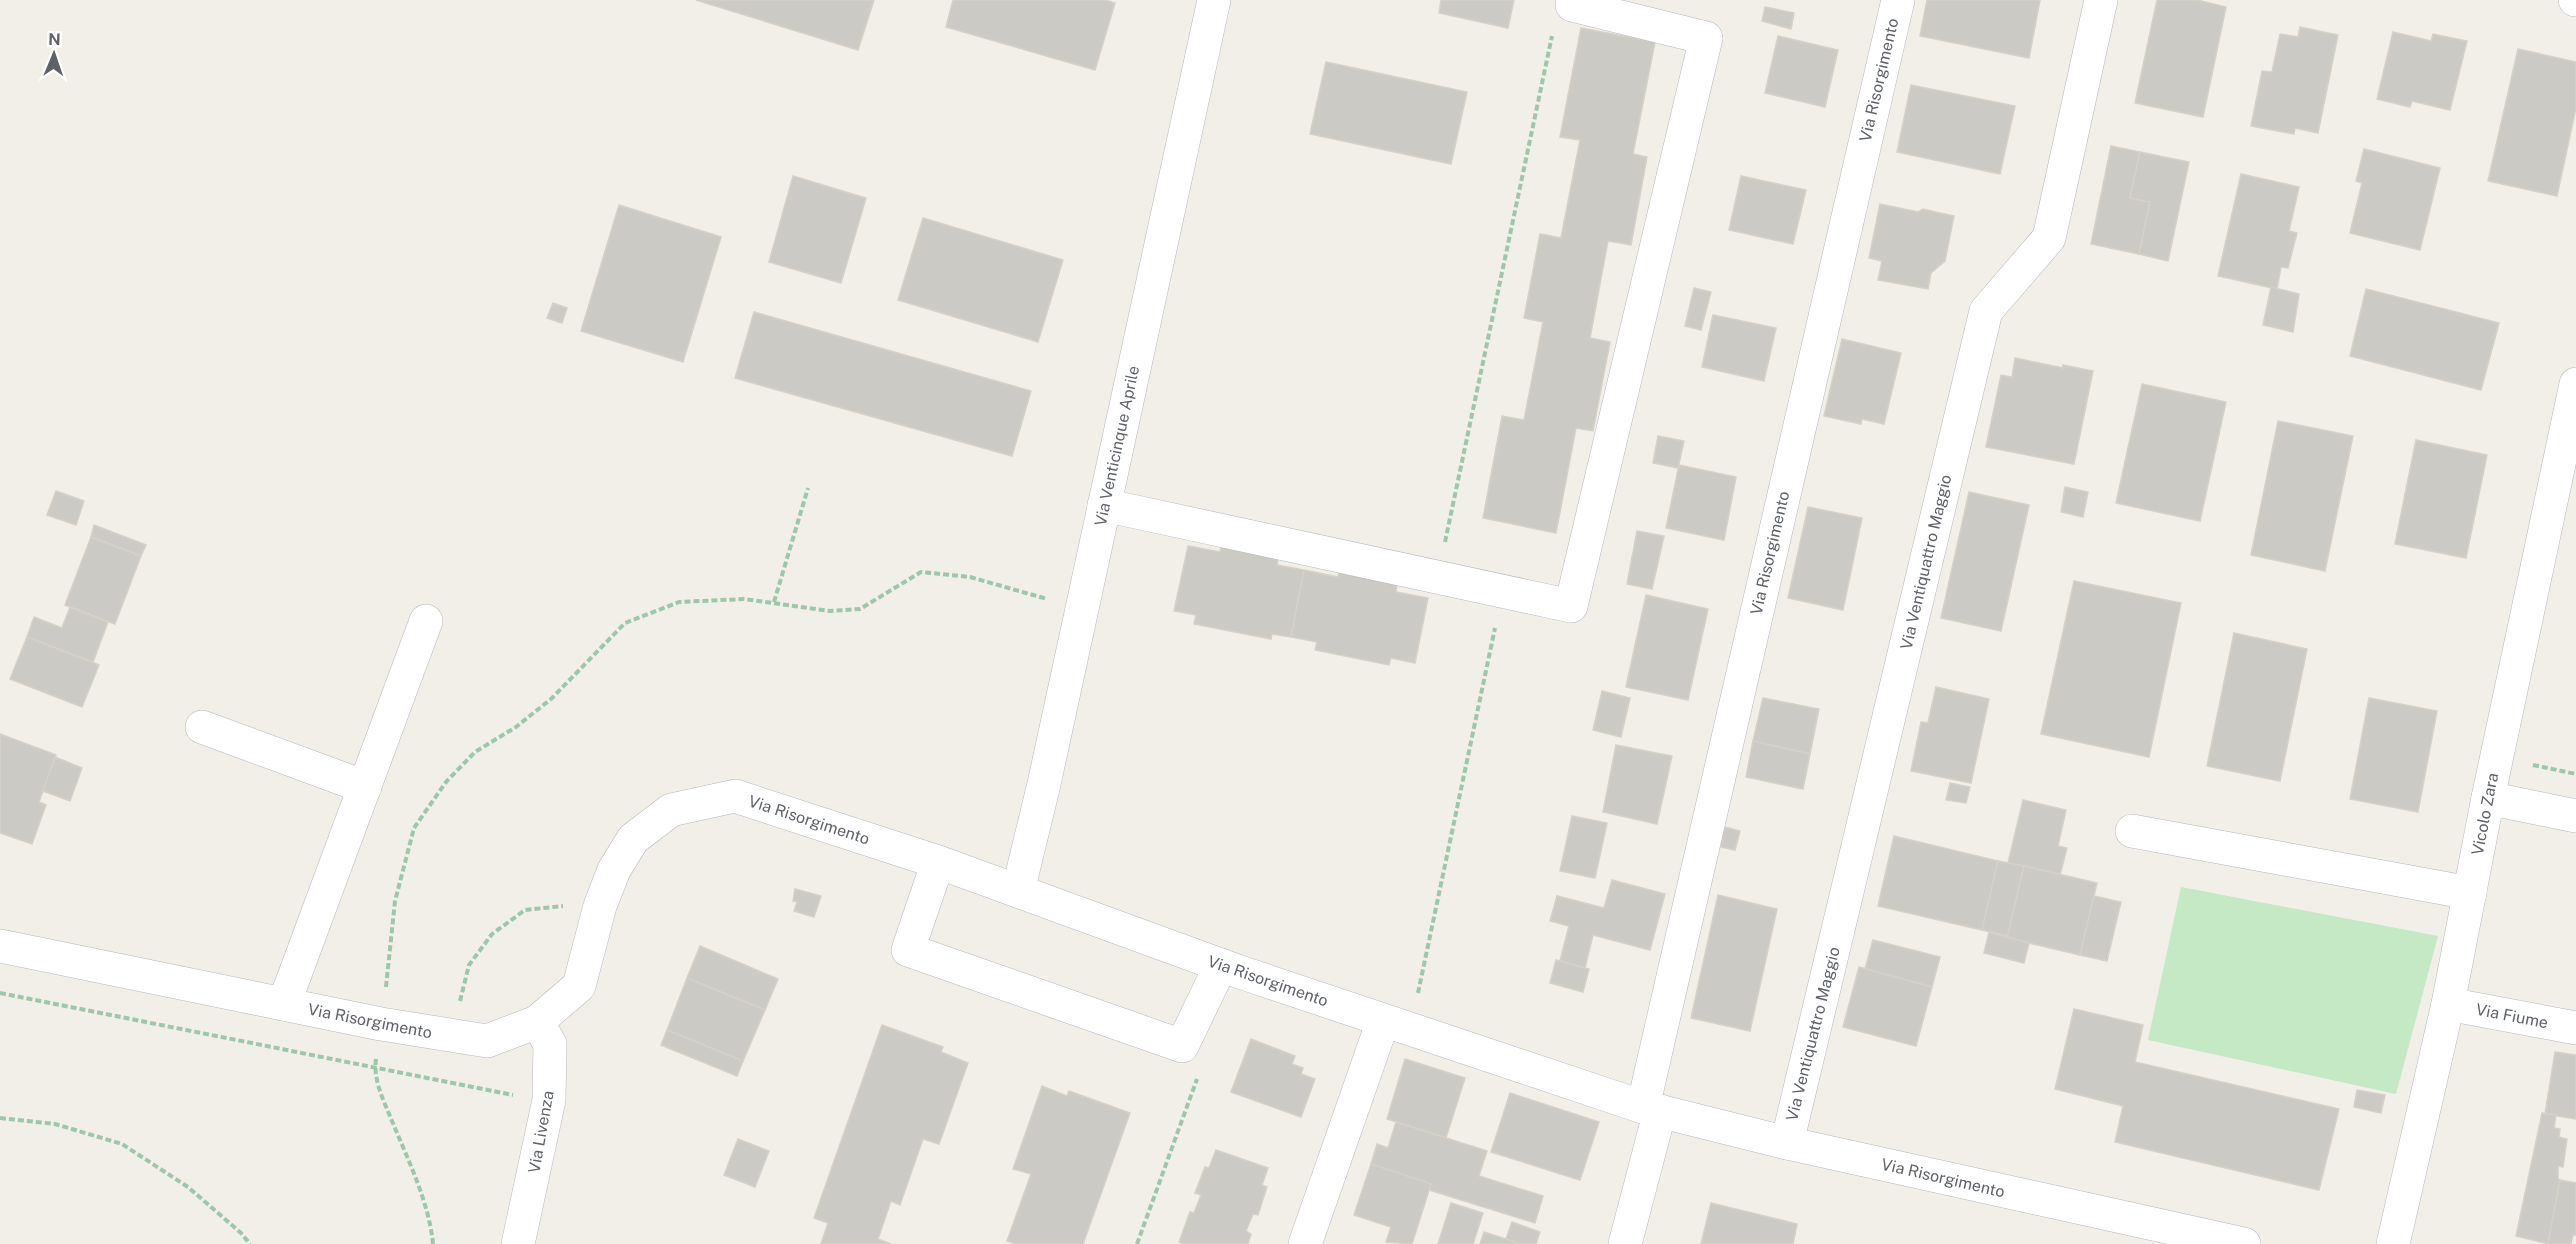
<svg xmlns="http://www.w3.org/2000/svg" width="2576" height="1244" font-family="'Public Sans',sans-serif">
<rect width="100%" height="100%" fill="#f1efe8"/>
<!-- green -->
<path fill="#c5e8c5" d="M2181 887 2438 936 2396 1094 2148 1040Z"/>
<!-- building -->
<g fill="#cccac5" stroke="#d6d1c6" stroke-width="1.5">
<path d="M696 0H874L858 50Z"/>
<path d="M953 0H1105L1115 3 1095 70 946 27Z"/>
<path d="M1441 0H1514L1508 28 1439 13Z"/>
<path d="M1927 0H2040L2029 58 1920 36Z"/>
<path d="M2157 0H2197L2226 7 2203 117 2135 103Z"/>
<path d="M1765 7 1794 13 1791 29 1762 21Z"/>
<path d="M2300 27 2338 35 2318 133 2295 128 2294 134 2251 126 2262 71 2272 72 2280 34 2298 37Z"/>
<path d="M1581 28 1655 42 1633 154 1647 157 1631 245 1608 241 1590 338 1610 342 1593 431 1576 428 1556 533 1483 518 1502 416 1524 420 1543 322 1524 318 1540 234 1561 238 1580 140 1560 137Z"/>
<path d="M2393 32 2431 41 2433 34 2467 41 2450 110 2412 101 2410 107 2377 99Z"/>
<path d="M1778 36 1838 50 1825 107 1765 93Z"/>
<path d="M2518 49 2576 62V108L2557 196 2488 181Z"/>
<path d="M1326 62 1467 92 1451 164 1310 134Z"/>
<path d="M1911 85 2015 106 2000 174 1897 152Z"/>
<path d="M2111 146 2140 152 2130 198 2150 202 2139 254 2091 244Z"/>
<path d="M2364 149 2440 168 2420 250 2350 233 2362 183 2356 181Z"/>
<path d="M2140 152 2189 162 2168 261 2139 254 2150 202 2130 198Z"/>
<path d="M2241 174 2299 187 2289 231 2297 233 2288 268 2281 267 2277 289 2218 276Z"/>
<path d="M793 176 866 198 841 283 769 262Z"/>
<path d="M1741 176 1806 190 1793 244 1729 230Z"/>
<path d="M1880 204 1918 212 1923 209 1954 216 1945 261 1931 273 1928 289 1878 280 1882 261 1869 258Z"/>
<path d="M619 205 721 237 683 362 581 331Z"/>
<path d="M923 218 1063 260 1038 342 898 300Z"/>
<path d="M2271 287 2299 294 2293 332 2263 325Z"/>
<path d="M1694 288 1711 292 1701 330 1685 326Z"/>
<path d="M2366 289 2499 323 2481 390 2350 356Z"/>
<path d="M553 303 567 308 562 323 547 318Z"/>
<path d="M754 312 1031 391 1012 456 735 378Z"/>
<path d="M1713 315 1776 328 1764 381 1702 367Z"/>
<path d="M1842 339 1901 353 1884 424 1862 419 1861 424 1824 416Z"/>
<path d="M2015 358 2063 368V365L2093 371 2074 464 1986 447 2001 375 2012 377Z"/>
<path d="M2142 384 2226 402 2200 521 2116 503Z"/>
<path d="M2278 421 2353 436 2325 571 2251 555Z"/>
<path d="M1658 436 1684 441 1678 468 1653 463Z"/>
<path d="M2416 440 2487 455 2466 558 2395 544Z"/>
<path d="M1679 465 1736 477 1724 540 1666 528Z"/>
<path d="M2065 487 2088 492 2083 517 2061 512Z"/>
<path d="M56 491 84 501 76 525 47 515Z"/>
<path d="M1969 492 2029 505 2001 631 1941 618Z"/>
<path d="M1808 507 1862 518 1843 610 1788 598Z"/>
<path d="M94 525 146 545 141 556 91 537Z"/>
<path d="M1637 531 1664 536 1652 589 1627 584Z"/>
<path d="M91 537 141 556 115 624 65 605Z"/>
<path d="M1188 546 1220 552 1221 547 1278 558 1277 565 1304 570 1291 637 1272 634 1271 639 1194 624 1196 615 1174 611Z"/>
<path d="M1304 570 1338 577 1339 572 1397 584 1396 592 1428 598 1415 663 1391 658 1389 665 1315 650 1317 642 1291 637Z"/>
<path d="M2074 581 2181 603 2149 757 2041 734Z"/>
<path d="M1646 595 1708 609 1688 700 1626 687Z"/>
<path d="M70 607 108 622 93 662 27 637 34 617 62 628Z"/>
<path d="M2234 633 2307 649 2280 781 2207 766Z"/>
<path d="M27 637 99 665 82 707 10 679Z"/>
<path d="M1936 687 1989 699 1971 783 1911 771 1921 722 1928 723Z"/>
<path d="M1602 691 1630 698 1621 737 1593 730Z"/>
<path d="M1763 698 1819 709 1810 754 1753 741Z"/>
<path d="M2369 698 2437 711 2418 812 2350 799Z"/>
<path d="M0 734 56 755 39 802 46 805 32 844 0 833Z"/>
<path d="M1753 741 1810 754 1803 789 1746 777Z"/>
<path d="M1616 745 1672 756 1657 824 1603 812Z"/>
<path d="M55 757 82 768 70 801 43 791Z"/>
<path d="M1950 783 1970 787 1966 803 1946 800Z"/>
<path d="M2023 800 2066 810 2058 846 2067 848 2060 875 2008 863Z"/>
<path d="M1572 816 1607 823 1595 878 1560 871Z"/>
<path d="M1725 827 1740 831 1735 850 1721 847Z"/>
<path d="M1894 836 1998 861 1982 930 1878 906Z"/>
<path d="M1998 861 2024 866 2008 936 1982 930Z"/>
<path d="M2024 866 2097 883 2080 955 2007 938Z"/>
<path d="M1612 880 1665 894 1650 950 1593 935 1585 968 1560 961 1569 926 1550 921 1557 896 1604 908Z"/>
<path d="M795 889 821 896 814 917 794 911 797 902 793 901Z"/>
<path d="M1718 895 1777 909 1750 1031 1691 1018Z"/>
<path d="M2094 896 2121 902 2107 961 2080 955Z"/>
<path d="M1989 932 2029 943 2024 963 1984 953Z"/>
<path d="M1873 940 1940 957 1932 987 1865 969Z"/>
<path d="M700 946 778 979 765 1010 687 978Z"/>
<path d="M1556 960 1589 969 1583 992 1550 983Z"/>
<path d="M1859 967 1932 987 1916 1046 1843 1027Z"/>
<path d="M687 978 765 1010 743 1061 667 1030Z"/>
<path d="M2074 1009 2143 1025 2135 1062 2339 1109 2319 1190 2115 1142 2123 1106 2055 1089Z"/>
<path d="M882 1025 943 1047 941 1052 968 1063 939 1144 923 1139 900 1205 891 1201 878 1239 891 1244H821L828 1223 814 1218Z"/>
<path d="M667 1030 743 1061 737 1076 661 1045Z"/>
<path d="M1251 1039 1295 1056 1292 1064 1303 1068 1301 1074 1315 1079 1301 1117 1231 1092Z"/>
<path d="M2555 1052 2576 1055V1119L2545 1114Z"/>
<path d="M1405 1059 1465 1078 1446 1138 1387 1119Z"/>
<path d="M1042 1086 1067 1096 1069 1091 1130 1113 1083 1244H1015L1007 1241 1031 1174 1013 1169Z"/>
<path d="M2357 1090 2385 1095 2381 1113 2354 1107Z"/>
<path d="M1510 1093 1599 1122 1580 1180 1491 1152Z"/>
<path d="M2542 1113 2556 1115 2554 1128 2560 1129 2559 1137 2567 1139 2563 1167 2558 1166V1179L2560 1180 2548 1244 2516 1236Z"/>
<path d="M1396 1122 1487 1151 1479 1176 1543 1196 1535 1223 1429 1190 1431 1184 1371 1164 1377 1144 1388 1148Z"/>
<path d="M738 1139 769 1151 755 1187 724 1175Z"/>
<path d="M1216 1150 1268 1168 1262 1185 1267 1187 1258 1215 1253 1214 1246 1231 1251 1234 1248 1244H1184L1179 1242 1190 1212 1194 1213 1201 1195 1195 1193 1205 1167 1209 1168Z"/>
<path d="M1371 1164 1431 1184 1412 1244 1386 1242 1391 1227 1354 1215Z"/>
<path d="M2560 1180 2576 1183V1235H2573L2571 1244H2548Z"/>
<path d="M1451 1203 1483 1213 1473 1244H1438Z"/>
<path d="M1711 1203 1797 1224 1793 1244H1701Z"/>
<path d="M1512 1222 1540 1232 1536 1244H1520L1506 1239Z"/>
<path d="M1484 1232 1506 1239 1520 1244H1480Z"/>
</g>
<g fill="none" stroke-linecap="round" stroke-linejoin="round">
<!-- minor casing -->
<g stroke="#b5b8bc" stroke-width="34">
<g id="minor">
<path d="M2575 0H2576"/>
<path d="M1104 505 1571 606 1706 38 1572 5 1573 0"/>
<path d="M202 727 365 787"/>
<path d="M2488 798 2576 816"/>
<path d="M2132 831 2470 893"/>
<path d="M938 862 908 950 1182 1046 1221 965"/>
<path d="M1018 891 1044 784 1214 0"/>
<path d="M0 946 381 1024 487 1041 537 1022 579 986 600 906 614 870 633 839 671 810 735 796 938 862 1237 971 1643 1107 1787 1143 2244 1244"/>
<path d="M284 1004 426 621"/>
<path d="M2448 1004 2576 1028"/>
<path d="M1643 1107 1898 0"/>
<path d="M1787 1143 1986 311 2049 238 2101 0"/>
<path d="M518 1244 549 1100 550 1044 537 1022"/>
<path d="M1305 1244 1383 1021"/>
<path d="M1625 1244 1660 1111"/>
<path d="M2393 1244 2448 1004 2488 798 2576 384"/>
</g>
</g>
<!-- path -->
<g stroke="#9cc7a9" stroke-width="4" stroke-dasharray="6 3" stroke-linecap="butt">
<path d="M1445 542 1552 36"/>
<path d="M774 602 808 488"/>
<path d="M2533 765 2576 774"/>
<path d="M386 987 395 901 414 828 446 782 475 752 516 727 551 699 625 623 679 602 744 599 830 611 860 609 921 572 970 577 1047 599"/>
<path d="M0 993 513 1095"/>
<path d="M1418 993 1495 628"/>
<path d="M460 1001 469 965 492 934 525 910 563 906"/>
<path d="M376 1059C373 1081 384 1101 392 1121 408 1160 429 1202 433 1244"/>
<path d="M0 1118 55 1124 122 1144 188 1187 241 1233 250 1244"/>
<path d="M1137 1244 1197 1079"/>
</g>
<!-- minor -->
<use href="#minor" stroke="#fff" stroke-width="33"/>
</g>
<g text-anchor="middle" dominant-baseline="central" stroke-width="4.5" stroke-linejoin="round" paint-order="stroke">
<!-- street labels -->
<g font-size="16" fill="#5f6368" stroke="#fff">
<text transform="translate(1879 80) rotate(-77)">Via Risorgimento</text>
<text transform="translate(1117 446) rotate(-78)">Via Venticinque Aprile</text>
<text transform="translate(1770 553) rotate(-77)">Via Risorgimento</text>
<text transform="translate(1926 562) rotate(-77)">Via Ventiquattro Maggio</text>
<text transform="translate(2485 814) rotate(-79)">Vicolo Zara</text>
<text transform="translate(809 820) rotate(18)">Via Risorgimento</text>
<text transform="translate(1268 981) rotate(19)">Via Risorgimento</text>
<text transform="translate(2512 1016) rotate(11)">Via Fiume</text>
<text transform="translate(370 1021) rotate(11)">Via Risorgimento</text>
<text transform="translate(1813 1034) rotate(-76)">Via Ventiquattro Maggio</text>
<text transform="translate(541 1132) rotate(-80)">Via Livenza</text>
<text transform="translate(1943 1178) rotate(13)">Via Risorgimento</text>
</g>
</g>
<!-- north arrow -->
<g transform="translate(54 54) rotate(2)" stroke="#ffffff" stroke-width="4.5" paint-order="stroke">
<path d="M0-4.5L10 22L0 15L-10 22Z" fill="#5f6368"/>
<text y="-9" font-size="16" font-weight="bold" text-anchor="middle" fill="#5f6368">N</text>
</g>
</svg>
